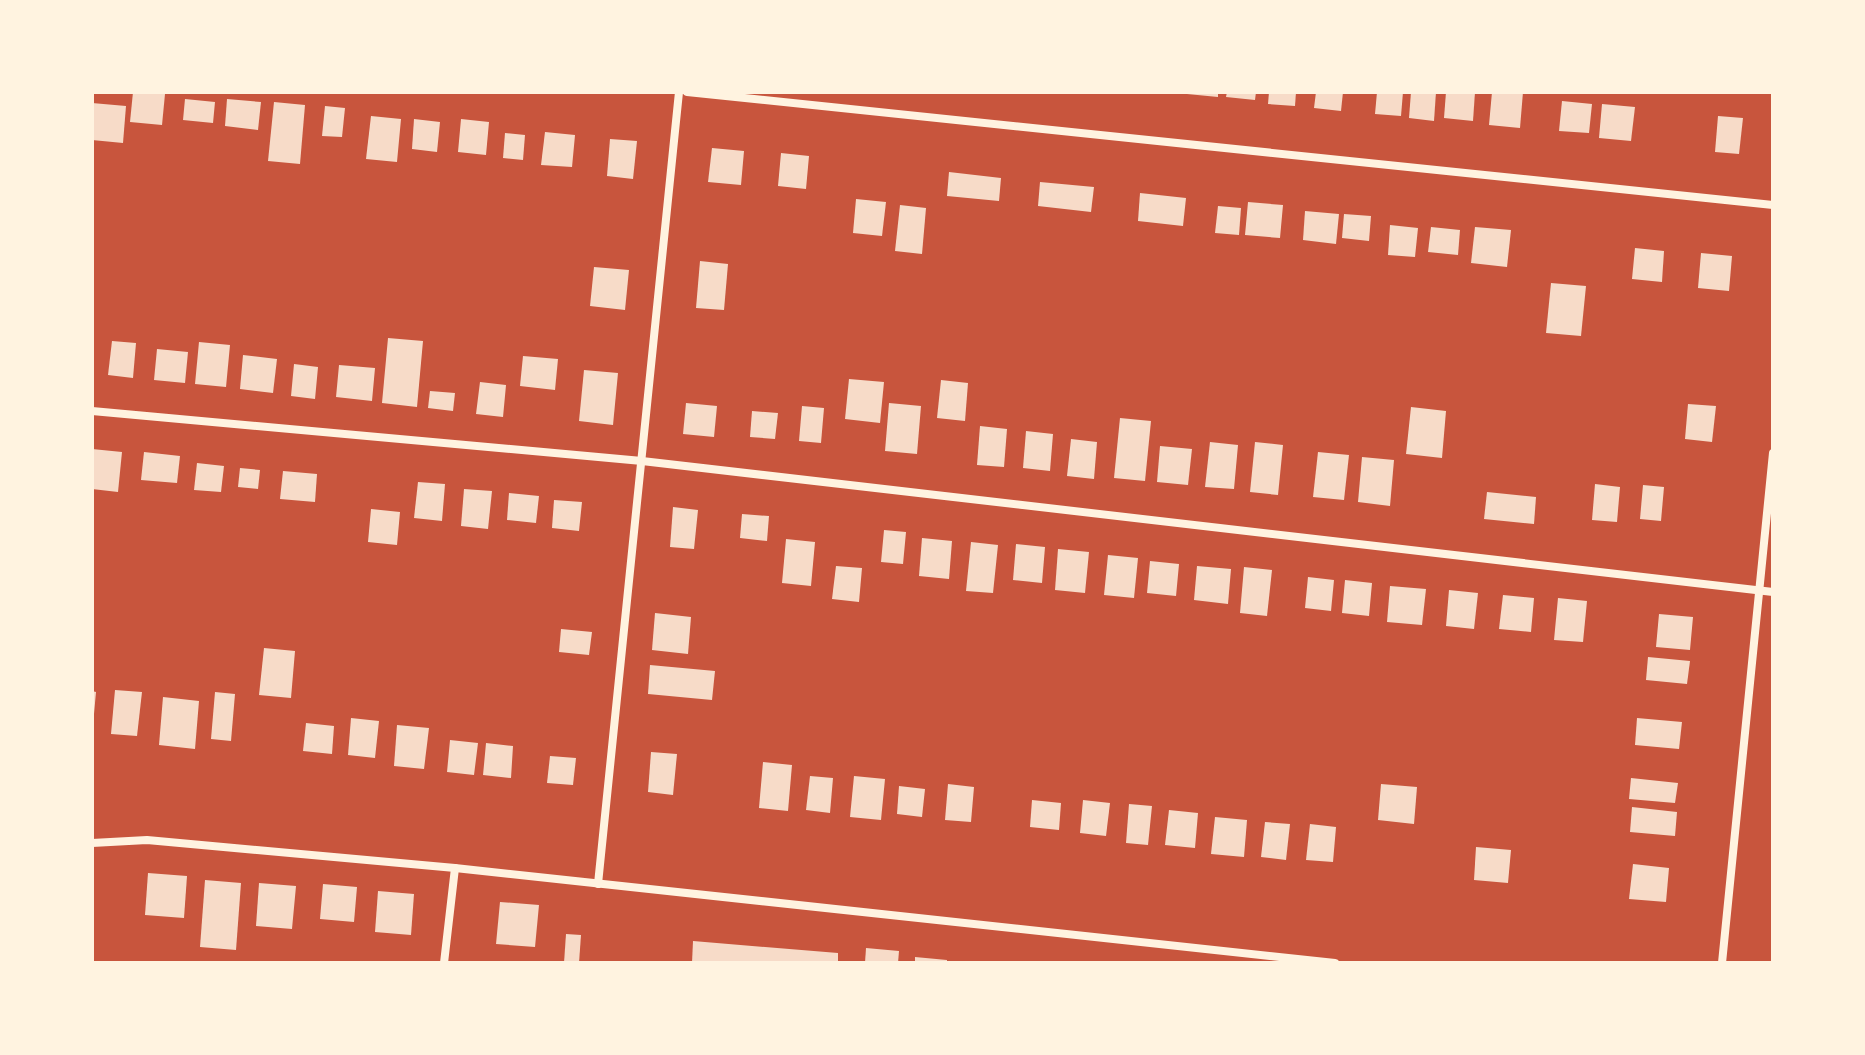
<svg xmlns="http://www.w3.org/2000/svg" width="1865" height="1055" font-family="Ubuntu,sans-serif">
<rect width="100%" height="100%" fill="#c8553d"/>
<!-- building -->
<g fill="#f7dbc8">
<path d="M133 92 165 94 162 125 130 122Z"/>
<path d="M1187 92H1218V97L1187 94Z"/>
<path d="M1227 92H1256L1255 100 1226 97Z"/>
<path d="M1269 92H1296L1295 106 1268 104Z"/>
<path d="M1316 92H1343L1341 111 1314 108Z"/>
<path d="M1377 92H1403L1401 116 1375 114Z"/>
<path d="M1411 92H1436L1434 121 1409 118Z"/>
<path d="M1446 92H1475L1473 121 1444 118Z"/>
<path d="M1492 92H1523L1520 128 1489 125Z"/>
<path d="M185 99 215 102 213 123 183 120Z"/>
<path d="M227 99 261 102 258 130 225 126Z"/>
<path d="M1562 101 1592 104 1589 133 1559 131Z"/>
<path d="M274 102 305 105 300 164 268 161Z"/>
<path d="M92 103 126 106 123 143 92 140Z"/>
<path d="M1602 104 1635 107 1631 141 1599 138Z"/>
<path d="M325 106 345 108 342 137 322 136Z"/>
<path d="M371 116 401 119 397 162 366 159Z"/>
<path d="M1718 116 1743 118 1739 154 1715 152Z"/>
<path d="M414 119 440 122 437 152 412 149Z"/>
<path d="M461 119 489 122 486 155 458 152Z"/>
<path d="M545 132 575 135 572 167 541 165Z"/>
<path d="M505 133 525 135 523 160 503 158Z"/>
<path d="M610 139 637 141 633 179 607 176Z"/>
<path d="M712 148 744 151 741 185 708 182Z"/>
<path d="M781 153 809 156 806 189 778 186Z"/>
<path d="M949 172 1001 178 999 201 947 196Z"/>
<path d="M1040 182 1094 187 1091 212 1038 206Z"/>
<path d="M1140 193 1186 198 1183 226 1138 221Z"/>
<path d="M856 199 886 202 882 236 853 233Z"/>
<path d="M1248 202 1283 205 1280 238 1245 235Z"/>
<path d="M900 205 926 208 922 254 895 251Z"/>
<path d="M1218 206 1241 208 1239 235 1215 233Z"/>
<path d="M1305 211 1339 214 1336 244 1303 240Z"/>
<path d="M1344 214 1371 216 1369 241 1342 238Z"/>
<path d="M1390 225 1418 228 1415 257 1388 255Z"/>
<path d="M1431 227 1460 230 1458 255 1428 252Z"/>
<path d="M1475 227 1511 230 1507 267 1471 263Z"/>
<path d="M1635 248 1664 251 1662 282 1632 279Z"/>
<path d="M1701 253 1732 256 1729 291 1698 288Z"/>
<path d="M700 261 728 264 724 310 696 308Z"/>
<path d="M594 267 629 270 625 310 590 306Z"/>
<path d="M1551 283 1586 286 1581 336 1546 333Z"/>
<path d="M388 338 423 341 417 407 382 403Z"/>
<path d="M112 341 136 343 133 378 108 375Z"/>
<path d="M199 342 230 345 226 387 195 384Z"/>
<path d="M157 349 188 352 185 383 154 380Z"/>
<path d="M243 355 277 359 273 393 240 389Z"/>
<path d="M523 356 558 359 555 390 520 386Z"/>
<path d="M294 364 318 367 315 399 291 396Z"/>
<path d="M339 365 375 368 372 401 336 397Z"/>
<path d="M584 370 618 373 613 425 579 421Z"/>
<path d="M849 379 884 382 880 423 845 419Z"/>
<path d="M941 380 968 383 965 421 937 418Z"/>
<path d="M480 382 506 385 503 417 476 414Z"/>
<path d="M430 391 455 393 453 411 428 408Z"/>
<path d="M686 403 717 406 714 437 683 434Z"/>
<path d="M889 403 921 406 917 454 885 451Z"/>
<path d="M1688 404 1716 406 1712 442 1685 439Z"/>
<path d="M802 406 824 408 821 443 799 441Z"/>
<path d="M1411 407 1446 411 1442 458 1406 454Z"/>
<path d="M752 411 778 413 775 439 750 437Z"/>
<path d="M1120 418 1151 421 1145 481 1114 478Z"/>
<path d="M980 426 1007 429 1004 467 977 465Z"/>
<path d="M1026 431 1053 434 1050 471 1023 468Z"/>
<path d="M1071 439 1097 442 1094 479 1067 476Z"/>
<path d="M1210 442 1238 445 1234 489 1205 487Z"/>
<path d="M1255 442 1283 445 1278 495 1250 492Z"/>
<path d="M1160 446 1192 449 1188 485 1157 482Z"/>
<path d="M92 449 122 452 118 492 92 489Z"/>
<path d="M144 452 180 456 177 483 141 480Z"/>
<path d="M1318 452 1349 455 1344 500 1313 497Z"/>
<path d="M1362 457 1394 460 1390 506 1358 502Z"/>
<path d="M197 463 224 466 221 492 194 490Z"/>
<path d="M240 468 260 470 258 489 238 487Z"/>
<path d="M283 471 317 474 315 502 280 499Z"/>
<path d="M418 482 445 484 442 521 414 518Z"/>
<path d="M1595 484 1620 487 1617 522 1592 520Z"/>
<path d="M1643 485 1664 487 1661 521 1640 519Z"/>
<path d="M464 489 492 491 488 529 461 526Z"/>
<path d="M1487 492 1536 497 1534 524 1484 519Z"/>
<path d="M509 493 539 496 536 523 507 520Z"/>
<path d="M554 500 582 502 579 531 552 528Z"/>
<path d="M673 507 698 510 694 549 670 547Z"/>
<path d="M371 509 400 512 397 545 368 542Z"/>
<path d="M742 514 769 516 767 541 740 538Z"/>
<path d="M884 530 906 532 903 564 881 562Z"/>
<path d="M922 538 952 541 949 579 919 576Z"/>
<path d="M786 539 815 542 811 586 782 583Z"/>
<path d="M971 542 998 545 993 593 966 591Z"/>
<path d="M1016 544 1045 547 1042 583 1013 580Z"/>
<path d="M1058 549 1089 552 1085 593 1055 590Z"/>
<path d="M1108 555 1138 558 1134 598 1104 595Z"/>
<path d="M1150 561 1179 564 1176 596 1147 593Z"/>
<path d="M836 566 862 568 859 602 832 599Z"/>
<path d="M1197 566 1231 569 1228 604 1194 600Z"/>
<path d="M1244 567 1272 570 1267 616 1240 613Z"/>
<path d="M1308 577 1334 580 1331 611 1305 608Z"/>
<path d="M1345 580 1372 583 1369 616 1342 613Z"/>
<path d="M1390 586 1426 589 1422 625 1387 622Z"/>
<path d="M1449 590 1478 593 1474 629 1446 626Z"/>
<path d="M1503 595 1534 598 1531 632 1499 629Z"/>
<path d="M1558 598 1587 601 1583 642 1554 640Z"/>
<path d="M655 613 691 617 688 654 652 650Z"/>
<path d="M1659 614 1693 617 1690 650 1656 647Z"/>
<path d="M561 629 592 632 589 655 559 652Z"/>
<path d="M264 648 295 651 291 698 259 695Z"/>
<path d="M1648 657 1690 661 1687 684 1646 680Z"/>
<path d="M650 665 715 671 712 700 648 694Z"/>
<path d="M115 690 142 692 137 736 111 734Z"/>
<path d="M92 691 96 692 94 714H92Z"/>
<path d="M215 692 235 694 231 741 211 739Z"/>
<path d="M163 697 199 701 195 749 159 745Z"/>
<path d="M351 718 379 721 375 758 348 755Z"/>
<path d="M1637 718 1682 722 1679 749 1635 745Z"/>
<path d="M306 723 334 726 332 754 303 751Z"/>
<path d="M397 725 429 728 424 769 394 766Z"/>
<path d="M450 740 478 743 474 775 447 772Z"/>
<path d="M486 743 513 746 511 778 483 775Z"/>
<path d="M651 752 677 754 673 795 648 792Z"/>
<path d="M550 756 576 758 573 785 547 783Z"/>
<path d="M763 762 792 765 788 811 759 808Z"/>
<path d="M810 776 833 778 830 813 806 810Z"/>
<path d="M854 776 885 779 881 820 850 817Z"/>
<path d="M1631 778 1678 783 1675 803 1629 799Z"/>
<path d="M948 784 974 787 971 822 945 820Z"/>
<path d="M1381 784 1417 787 1414 824 1378 820Z"/>
<path d="M899 786 925 789 922 817 897 814Z"/>
<path d="M1032 800 1061 803 1059 830 1030 827Z"/>
<path d="M1083 800 1110 803 1106 836 1080 833Z"/>
<path d="M1129 804 1152 806 1148 845 1126 843Z"/>
<path d="M1632 807 1677 812 1675 836 1630 832Z"/>
<path d="M1169 810 1198 813 1195 848 1165 845Z"/>
<path d="M1215 817 1247 820 1244 857 1211 854Z"/>
<path d="M1265 822 1290 824 1286 860 1261 857Z"/>
<path d="M1310 824 1336 827 1333 862 1306 860Z"/>
<path d="M1476 847 1511 850 1508 883 1474 880Z"/>
<path d="M1633 864 1669 868 1666 902 1629 899Z"/>
<path d="M148 873 187 876 184 918 145 915Z"/>
<path d="M205 880 241 883 236 950 200 947Z"/>
<path d="M259 883 296 886 292 929 256 926Z"/>
<path d="M323 884 357 887 354 922 320 919Z"/>
<path d="M378 891 414 894 411 935 375 932Z"/>
<path d="M500 902 539 905 535 947 496 944Z"/>
<path d="M566 934 581 935 579 963H564Z"/>
<path d="M693 941 838 953V963H692Z"/>
<path d="M866 948 899 951 898 963H865Z"/>
<path d="M915 957 947 960V963H915Z"/>
</g>
<g fill="none" stroke-linecap="round" stroke-linejoin="round">
<!-- minor -->
<g stroke="#fff3e0" stroke-width="8">
<path d="M687 92 1773 205"/>
<path d="M92 411 642 461 1773 592"/>
<path d="M92 843 147 840 455 868 1335 963"/>
<path d="M598 884 679 92"/>
<path d="M444 963 455 868"/>
<path d="M1722 963 1773 453"/>
</g>
</g>
<!-- border -->
<rect width="1865" height="1055" fill="none" stroke="#fff3e0" stroke-width="188"/>
</svg>
